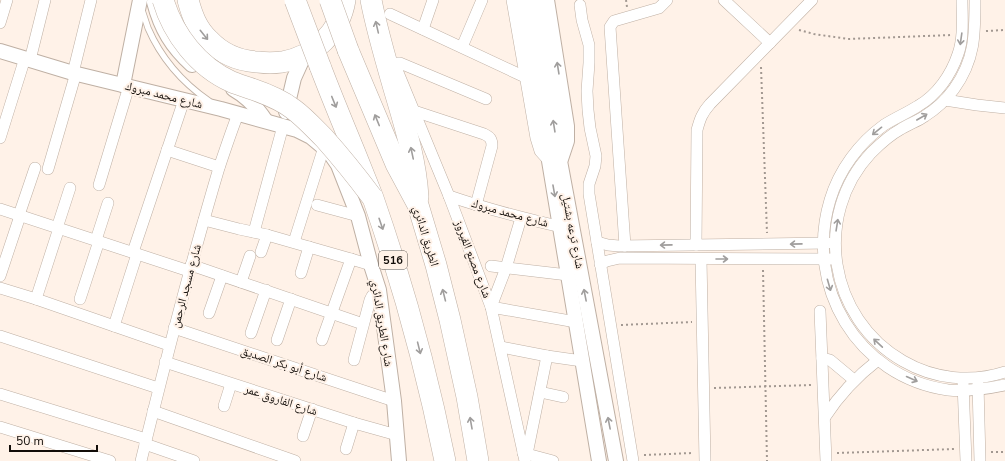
<svg xmlns="http://www.w3.org/2000/svg" width="1005" height="461" font-family="'Nunito Sans','Noto Naskh Arabic',sans-serif">
<rect width="100%" height="100%" fill="#fff2e8"/>
<g fill="none" stroke-linecap="round" stroke-linejoin="round">
<!-- service casing -->
<g stroke="#bfb0a4" stroke-width="7">
<path id="service" d="M142 10C144 16 146 22 148 28 161 58 183 83 209 101"/>
</g>
<!-- minor casing -->
<g stroke="#bfb0a4" stroke-width="12">
<g id="minor">
<path d="M512 0 536 138 540 151 549 161"/>
<path d="M724 0 770 43"/>
<path d="M962 0C962 18 964 37 958 54 951 75 937 95 918 106 907 113 895 118 884 125 859 143 839 170 830 200 804 286 857 377 948 390 967 392 986 389 1005 385"/>
<path d="M975 0C975 35 975 60 954 89 946 100 936 109 925 116 918 121 909 124 901 129 890 135 880 144 871 153 812 216 829 319 903 361 934 379 971 383 1005 372"/>
<path d="M580 5 582 20 589 45V63L587 91 588 110 590 128 596 156 595 166 589 184V194L633 461"/>
<path d="M390 14 525 77"/>
<path d="M0 23 7 0"/>
<path d="M423 29 433 0"/>
<path d="M462 47 482 0"/>
<path d="M30 60 45 0"/>
<path d="M73 73 91 0"/>
<path d="M486 99 400 63H398L397 70 449 196 491 307 525 461"/>
<path d="M945 100 977 105 1005 108"/>
<path d="M414 111 484 134C490 137 492 139 492 146L476 205"/>
<path d="M0 138 25 58"/>
<path d="M167 150 219 167"/>
<path d="M48 169 76 73"/>
<path d="M99 185 129 86"/>
<path d="M449 196C487 209 526 219 566 228"/>
<path d="M317 205 358 216"/>
<path d="M0 209 189 271"/>
<path d="M19 215 35 168"/>
<path d="M521 218 506 268 491 307 576 322"/>
<path d="M204 220 239 229 267 235 351 259 371 265"/>
<path d="M57 228 70 188"/>
<path d="M254 232 283 126"/>
<path d="M96 240 108 203"/>
<path d="M294 242 324 147"/>
<path d="M597 242 608 245 619 246 828 243"/>
<path d="M696 245 697 130C700 119 702 113 710 104L812 0"/>
<path d="M625 246 610 27 614 21 659 8 667 0"/>
<path d="M133 252 184 100"/>
<path d="M261 252 267 235"/>
<path d="M701 259 705 461"/>
<path d="M600 264 607 261 620 258 831 259"/>
<path d="M191 265 363 324"/>
<path d="M491 266 568 275"/>
<path d="M301 273 309 247"/>
<path d="M0 276 20 216"/>
<path d="M241 282 250 256"/>
<path d="M0 288 36 299 169 345"/>
<path d="M36 299 59 228"/>
<path d="M80 299 99 241"/>
<path d="M820 311 826 461"/>
<path d="M209 313 222 276"/>
<path d="M114 326 137 254"/>
<path d="M174 328 394 401"/>
<path d="M251 333 266 290"/>
<path d="M0 336 158 388"/>
<path d="M277 340 291 299"/>
<path d="M322 340 351 259"/>
<path d="M501 347 547 356 582 361"/>
<path d="M822 358 830 360 854 380"/>
<path d="M354 360 370 300C372 295 374 292 379 290"/>
<path d="M165 362 354 423 397 435"/>
<path d="M963 383 966 461"/>
<path d="M978 384 980 461"/>
<path d="M540 392 563 397"/>
<path d="M0 394 146 439"/>
<path d="M224 406 231 384"/>
<path d="M153 411 295 461"/>
<path d="M825 417C840 394 856 377 878 360"/>
<path d="M0 427 110 461"/>
<path d="M303 436 312 409"/>
<path d="M145 444 194 461"/>
<path d="M346 449 354 423"/>
<path d="M523 453 553 461"/>
<path d="M527 454 547 356"/>
<path d="M141 461C165 363 190 265 219 168 225 150 231 132 238 114"/>
</g>
</g>
<!-- tertiary casing -->
<g stroke="#bfb0a4" stroke-width="16">
<g id="tertiary">
<path d="M523 0 549 161 599 461"/>
<path d="M534 0 560 161 616 461"/>
<path d="M547 0 567 126V141L561 159"/>
<path d="M154 2C161 29 172 47 192 65"/>
<path d="M0 51 73 73 221 109 297 130 311 137 329 152 338 165 358 216 371 265 379 290 394 401 399 461"/>
<path d="M123 85 140 0"/>
<path d="M233 89C247 97 257 107 266 121"/>
<path d="M286 112 294 78 304 56"/>
</g>
</g>
<!-- motorway casing -->
<g stroke="#bfb0a4" stroke-width="22">
<g id="motorway">
<path d="M188 0C192 15 197 29 209 40 222 54 239 61 258 62 266 63 274 63 282 62 314 57 340 32 345 0"/>
<path d="M371 0C377 31 386 61 395 92 405 126 416 161 418 197"/>
<path d="M348 50 396 164 418 205 436 265 450 320 467 397 478 461"/>
<path d="M320 66C331 95 343 124 355 153 361 168 367 183 373 198 403 284 427 372 445 461"/>
</g>
</g>
<!-- path -->
<g stroke="#a29891" stroke-width="2" stroke-dasharray="2 3" stroke-linecap="butt">
<path d="M626 0 627 7"/>
<path d="M799 30 814 34 848 39 952 35"/>
<path d="M986 31 1005 30"/>
<path d="M761 67 767 233"/>
<path d="M763 270 767 461"/>
<path d="M621 325 692 322"/>
<path d="M714 388 812 385"/>
<path d="M991 452H1005"/>
<path d="M837 453 955 449"/>
<path d="M644 455 693 453"/>
</g>
<!-- service -->
<use href="#service" stroke="#fff" stroke-width="5.5"/>
<!-- minor -->
<use href="#minor" stroke="#fff" stroke-width="11"/>
<!-- tertiary -->
<use href="#tertiary" stroke="#fff" stroke-width="14"/>
<!-- motorway -->
<use href="#motorway" stroke="#fff" stroke-width="21"/>
<!-- motorway-bridge casing -->
<g stroke="#bfb0a4" stroke-width="22" stroke-linecap="butt">
<g id="motorway-bridge">
<path d="M163 0C173 34 198 67 232 82 237 84 243 86 249 88 264 93 280 99 293 109 304 117 314 128 324 138 341 157 357 177 372 197"/>
<path d="M295 0 320 66"/>
<path d="M330 0 348 50"/>
</g>
</g>
<!-- motorway-bridge -->
<use href="#motorway-bridge" stroke="#fff" stroke-width="21"/>
</g>
<!-- one-way arrows -->
<defs><path id="oneway-shaft" d="M-6 0H5M1.5-3L5.5 0L1.5 3" fill="none" stroke-width="1.6" stroke-linecap="round" stroke-linejoin="round"/></defs>
<g stroke="#a09e9d">
<use href="#oneway-shaft" transform="translate(377 27) rotate(-103)"/>
<use href="#oneway-shaft" transform="translate(204 35) rotate(51)"/>
<use href="#oneway-shaft" transform="translate(961 39) rotate(98)"/>
<use href="#oneway-shaft" transform="translate(558 68) rotate(-99)"/>
<use href="#oneway-shaft" transform="translate(334 102) rotate(68)"/>
<use href="#oneway-shaft" transform="translate(922 117) rotate(-30)"/>
<use href="#oneway-shaft" transform="translate(377 120) rotate(-112)"/>
<use href="#oneway-shaft" transform="translate(554 126) rotate(-99)"/>
<use href="#oneway-shaft" transform="translate(877 131) rotate(141)"/>
<use href="#oneway-shaft" transform="translate(412 153) rotate(-102)"/>
<use href="#oneway-shaft" transform="translate(554 191) rotate(80)"/>
<use href="#oneway-shaft" transform="translate(381 224) rotate(71)"/>
<use href="#oneway-shaft" transform="translate(837 225) rotate(-81)"/>
<use href="#oneway-shaft" transform="translate(796 244) rotate(179)"/>
<use href="#oneway-shaft" transform="translate(666 245) rotate(179)"/>
<use href="#oneway-shaft" transform="translate(722 259)"/>
<use href="#oneway-shaft" transform="translate(829 285) rotate(74)"/>
<use href="#oneway-shaft" transform="translate(444 295) rotate(-104)"/>
<use href="#oneway-shaft" transform="translate(585 295) rotate(-101)"/>
<use href="#oneway-shaft" transform="translate(878 343) rotate(-137)"/>
<use href="#oneway-shaft" transform="translate(419 348) rotate(76)"/>
<use href="#oneway-shaft" transform="translate(912 379) rotate(24)"/>
<use href="#oneway-shaft" transform="translate(471 423) rotate(-100)"/>
<use href="#oneway-shaft" transform="translate(609 423) rotate(-101)"/>
</g>
<g text-anchor="middle" dominant-baseline="central" stroke-width="4" stroke-linejoin="round" paint-order="stroke">
<!-- shield labels -->
<rect fill="#fff2e8" stroke="#59524c" stroke-width="1" x="379" y="251" width="28" height="18" rx="3"/>
<g font-size="11" font-weight="bold" fill="#120d09">
<text x="393" y="260">516</text>
</g>
<!-- street labels -->
<g font-size="12" fill="#120d09" stroke="#fff2e8">
<text transform="translate(164 95) rotate(14)">شارع محمد مبروك</text>
<text transform="translate(510 213) rotate(15)">شارع محمد مبروك</text>
<text transform="translate(573 231) rotate(79)">شارع ترعه بشتيل</text>
<text transform="translate(426 236) rotate(73)">الطريق الدائري</text>
<text transform="translate(473 259) rotate(69)">شارع مصنع الفيروز</text>
<text transform="translate(186 286) rotate(-75)">شارع مسجد الرحمن</text>
<text transform="translate(382 323) rotate(81)">شارع الطريق الدائري</text>
<text transform="translate(284 364) rotate(18)">شارع أبو بكر الصديق</text>
<text transform="translate(281 400) rotate(18)">شارع الفاروق عمر</text>
</g>
</g>
<!-- scale -->
<path d="M10 445v6h87v-6" fill="none" stroke="#120d09" stroke-width="2"/>
<text x="16" y="445" font-size="12" fill="#120d09" stroke="#fff2e8" stroke-width="3" paint-order="stroke">50 m</text>
</svg>
